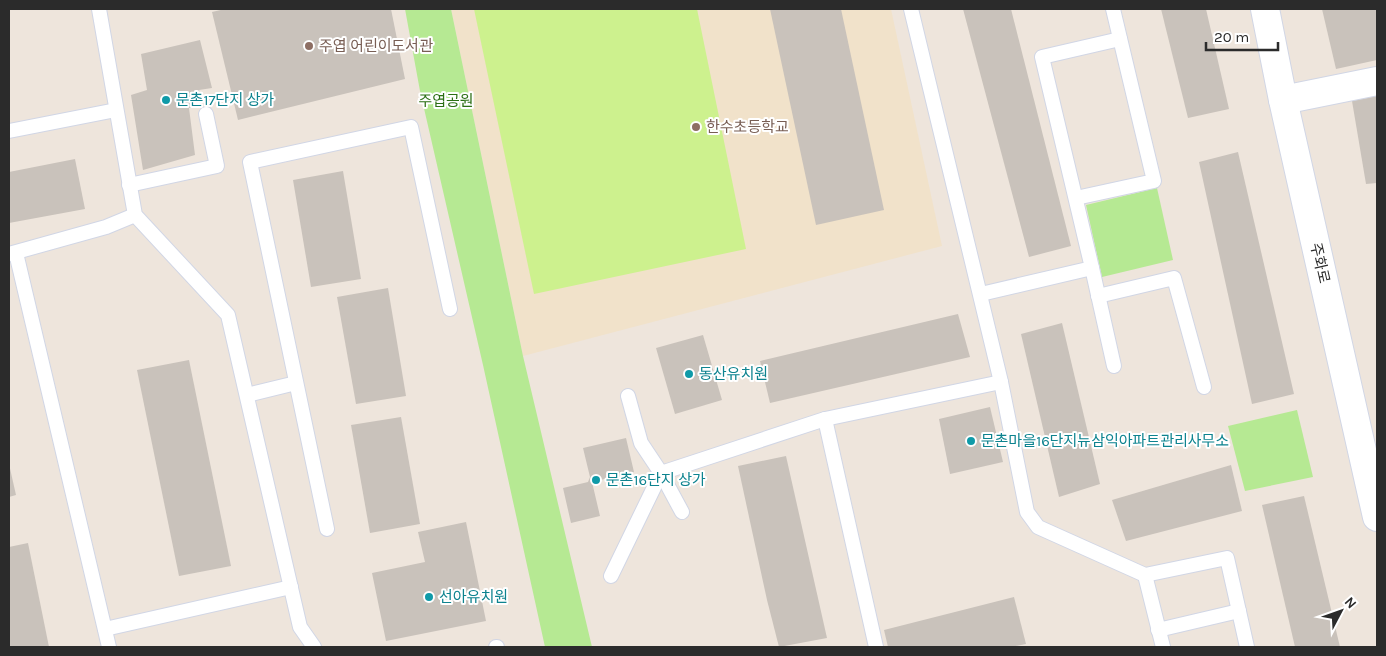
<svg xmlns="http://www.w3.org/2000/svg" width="1386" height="656" font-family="Karla,'Noto Sans KR',sans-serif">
<rect width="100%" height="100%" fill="#eee5dc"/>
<!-- education -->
<path fill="#f1e2ca" d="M451 9H891L942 246 523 356Z"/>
<!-- green -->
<g fill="#b6e993">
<path d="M405 9H451L523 356 592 647H545L483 365 420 91Z"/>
<path d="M1157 188 1173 260 1102 277 1086 205Z"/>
<path d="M1297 410 1313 477 1245 491 1228 426Z"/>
</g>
<!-- pitch -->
<path fill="#cdf18e" d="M474 9H697L746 249 534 294Z"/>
<!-- building -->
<g fill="#c9c2bb">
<path d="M225 9H391L405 79 238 120 212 12Z"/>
<path d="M770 9H841L884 210 816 225Z"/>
<path d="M963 9H1011L1071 246 1029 257Z"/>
<path d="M1161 9H1206L1229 109 1188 118Z"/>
<path d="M1322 9H1377V60L1336 69Z"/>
<path d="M200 40 212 88 199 90 202 106 189 108 195 155 143 170 131 95 147 90 141 54Z"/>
<path d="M1377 96V183L1366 184 1352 101Z"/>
<path d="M1238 152 1294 394 1252 404 1199 162Z"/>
<path d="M75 159 85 209 9 223V172Z"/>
<path d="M343 171 361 279 311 287 293 180Z"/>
<path d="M388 288 406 396 356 404 337 297Z"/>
<path d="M958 314 970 357 770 403 760 361Z"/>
<path d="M1062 323 1100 484 1059 497 1021 334Z"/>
<path d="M703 335 722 400 675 414 656 348Z"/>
<path d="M189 360 231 566 179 576 137 370Z"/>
<path d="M990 407 1003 462 950 474 939 419Z"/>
<path d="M401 417 420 524 370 533 351 425Z"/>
<path d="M626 438 634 472 592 482 600 516 571 523 563 488 588 482 590 477 583 448Z"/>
<path d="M786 456 827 638 779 647 767 600 738 466Z"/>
<path d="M9 464 16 495 9 497Z"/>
<path d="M1231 465 1242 511 1126 541 1112 500Z"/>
<path d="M1304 496 1340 647H1295L1262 505Z"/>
<path d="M466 522 486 621 386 641 372 573 425 562 418 532Z"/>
<path d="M28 543 49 647H9V547Z"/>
<path d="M1014 597 1026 644 1011 647H888L884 630Z"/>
</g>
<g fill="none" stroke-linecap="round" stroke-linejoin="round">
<!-- service casing -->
<g stroke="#d1d6e5" stroke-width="16">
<g id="service">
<path d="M99 9 135 215 228 315 300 627 314 647"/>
<path d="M911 9 1001 382 1027 512 1038 527 1145 575 1227 558 1247 647"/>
<path d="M9 131 116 110"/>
<path d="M129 185 217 166 206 114"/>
<path d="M1076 198 1154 181 1113 9"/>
<path d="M16 253 109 647"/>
<path d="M9 254 106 227 135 215"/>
<path d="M1092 268 1114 366"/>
<path d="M981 294 1092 268 1042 57 1120 39"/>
<path d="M1098 296 1174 278 1204 387"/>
<path d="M247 395 296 383"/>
<path d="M628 396 641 443 661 473 682 512"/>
<path d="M825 419 876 647"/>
<path d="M327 529 250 162 411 127 450 309"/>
<path d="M1145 575 1163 647"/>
<path d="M611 576 661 473 825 419 1001 382"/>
<path d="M105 629 291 587"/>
<path d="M1158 630 1239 611"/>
<path d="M496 647H497"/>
</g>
</g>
<!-- minor casing -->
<g stroke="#d1d6e5" stroke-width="30">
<path id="minor" d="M1283 100 1377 81"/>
</g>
<!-- tertiary casing -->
<g stroke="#d1d6e5" stroke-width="30">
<path id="tertiary" d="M1265 9 1283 100 1377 517"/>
</g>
<!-- service -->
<use href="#service" stroke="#fff" stroke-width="14"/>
<!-- minor -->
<use href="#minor" stroke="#fff" stroke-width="28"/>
<!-- tertiary -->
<use href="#tertiary" stroke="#fff" stroke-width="28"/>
</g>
<!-- markers -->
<g fill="#8d6e63" stroke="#fff" stroke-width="2">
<circle cx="309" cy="46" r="5"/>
<circle cx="696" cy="127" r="5"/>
</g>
<g fill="#0f9aa8" stroke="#fff" stroke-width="2">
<circle cx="166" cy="100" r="5"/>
<circle cx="689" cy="374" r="5"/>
<circle cx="971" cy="441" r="5"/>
<circle cx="596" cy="480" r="5"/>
<circle cx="429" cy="597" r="5"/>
</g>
<g text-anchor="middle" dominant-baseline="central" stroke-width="4" stroke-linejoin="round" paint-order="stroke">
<!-- education labels -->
<g font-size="15" fill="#785e54" stroke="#fff" text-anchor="start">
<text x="319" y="46">주엽 어린이도서관</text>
<text x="706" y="127">한수초등학교</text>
</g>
<!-- culture labels -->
<g font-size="15" fill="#0d838f" stroke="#fff" text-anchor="start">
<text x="176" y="100">문촌17단지 상가</text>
<text x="699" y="374">동산유치원</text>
<text x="981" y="441">문촌마을16단지뉴삼익아파트관리사무소</text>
<text x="606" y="480">문촌16단지 상가</text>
<text x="439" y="597">선아유치원</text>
</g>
<!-- park labels -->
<g font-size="15" fill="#2c6f14" stroke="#fff">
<text x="446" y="101">주엽공원</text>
</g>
<!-- street labels -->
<g font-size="15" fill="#2b2b2b" stroke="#fff">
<text transform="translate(1320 263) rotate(77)">주화로</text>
</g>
</g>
<!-- border -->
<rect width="1386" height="656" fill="none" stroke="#2b2b2b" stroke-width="20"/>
<!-- north arrow -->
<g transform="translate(1341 611) rotate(49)" stroke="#ffffff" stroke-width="4" paint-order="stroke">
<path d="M0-4L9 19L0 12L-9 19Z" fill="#2b2b2b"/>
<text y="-8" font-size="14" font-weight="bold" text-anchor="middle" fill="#2b2b2b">N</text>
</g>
<!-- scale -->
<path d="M1206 42v8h72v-8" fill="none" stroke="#2b2b2b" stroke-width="2.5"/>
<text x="1214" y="42" font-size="15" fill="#2b2b2b" stroke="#ffffff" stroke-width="4" paint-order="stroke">20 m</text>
</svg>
